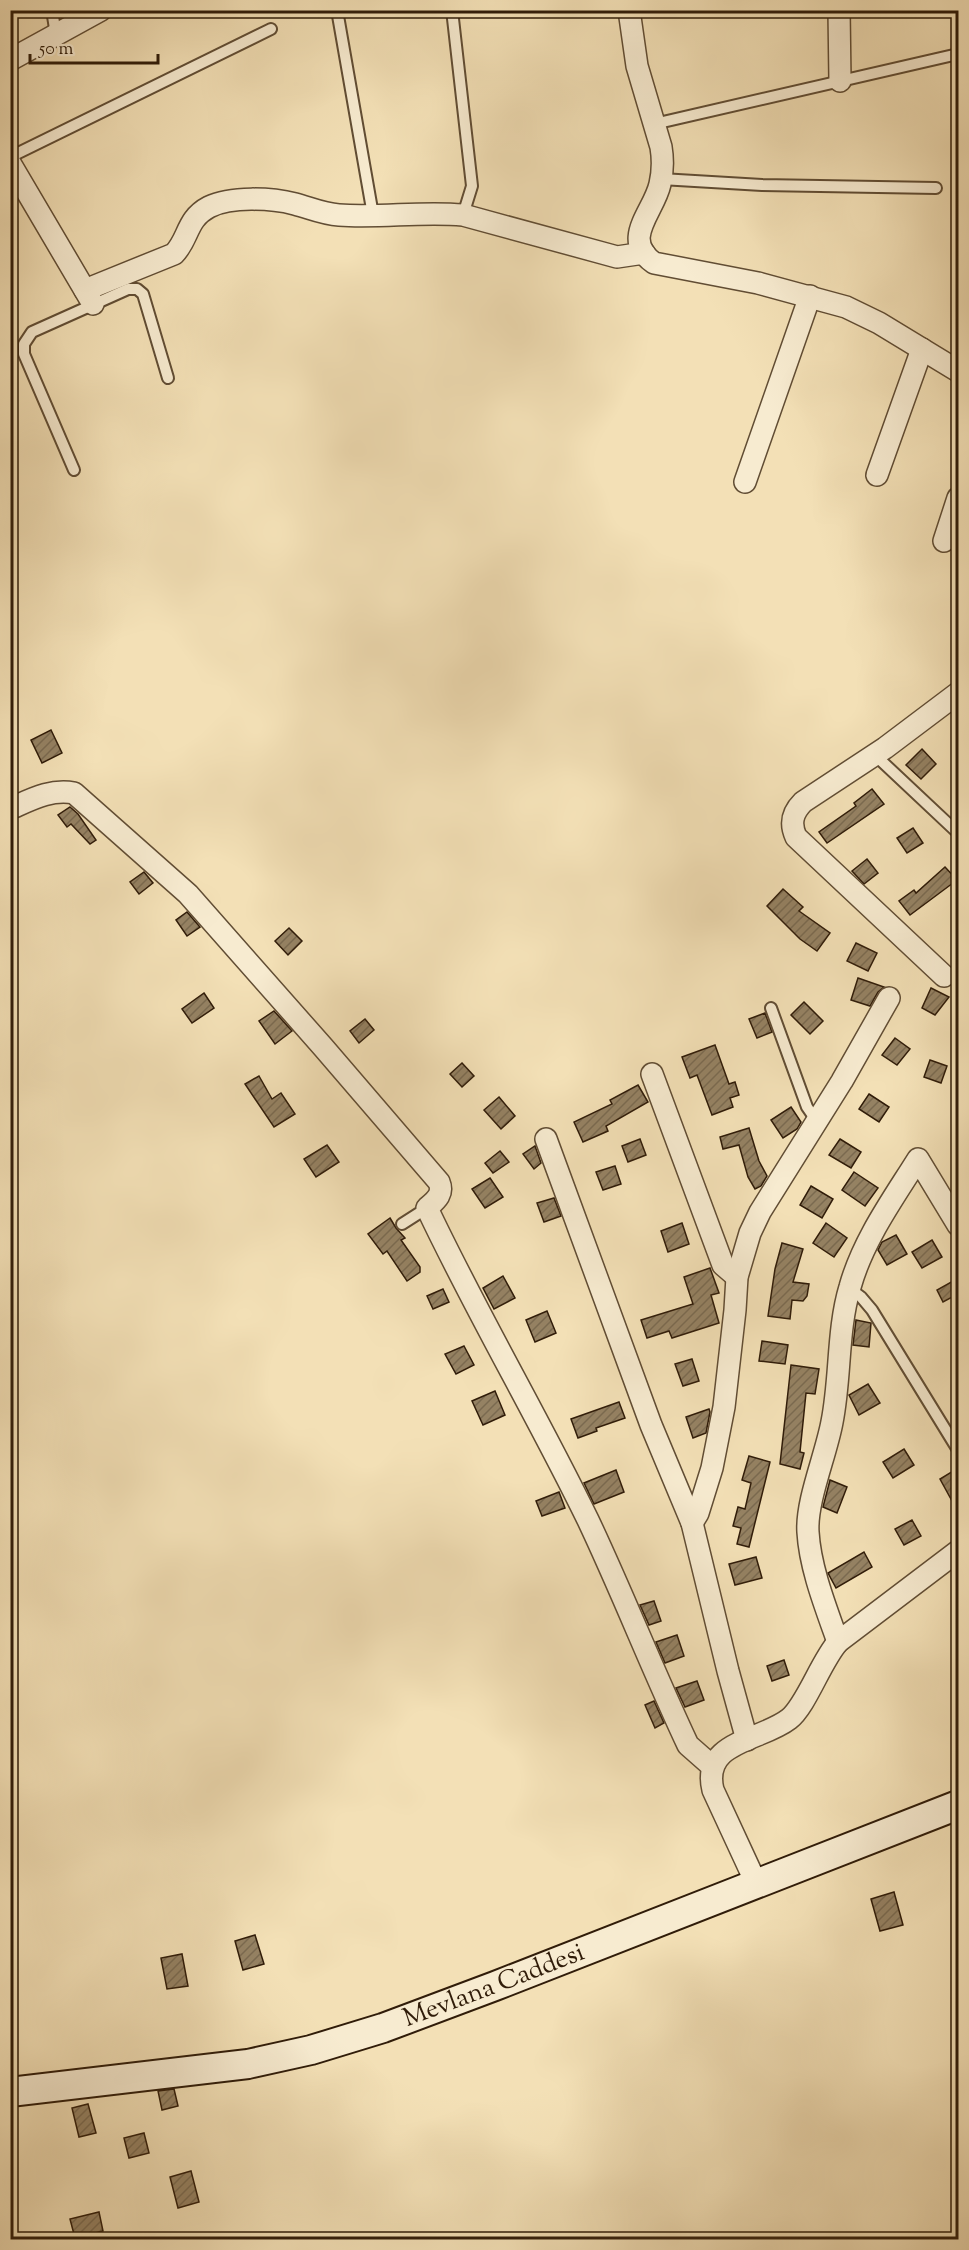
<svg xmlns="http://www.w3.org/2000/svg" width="969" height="2250" font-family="'Sorts Mill Goudy',serif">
<defs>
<pattern id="building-hatch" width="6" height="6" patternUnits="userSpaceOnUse" patternTransform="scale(1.5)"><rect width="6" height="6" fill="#958263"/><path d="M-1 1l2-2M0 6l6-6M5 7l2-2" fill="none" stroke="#7a6a50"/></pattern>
</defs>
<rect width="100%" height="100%" fill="#f3e0b6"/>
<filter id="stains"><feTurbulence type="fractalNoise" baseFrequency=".00333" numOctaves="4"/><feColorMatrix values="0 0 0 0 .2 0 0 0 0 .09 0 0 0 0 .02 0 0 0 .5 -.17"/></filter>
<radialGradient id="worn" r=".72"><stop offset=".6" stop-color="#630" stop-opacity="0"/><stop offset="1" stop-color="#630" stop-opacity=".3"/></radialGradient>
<!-- building -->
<g fill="url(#building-hatch)" stroke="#301c09" stroke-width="1.5">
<path d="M51 730 62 753 42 763 31 740Z"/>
<path d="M922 749 936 764 921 779 906 765Z"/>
<path d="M872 789 884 804 827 843 819 832 856 806 854 803Z"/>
<path d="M70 807 78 814 96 840 90 844 71 824 67 827 58 815Z"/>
<path d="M913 828 923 843 907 853 897 838Z"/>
<path d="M867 859 878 873 864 884 852 871Z"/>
<path d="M945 867 957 880 910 915 899 901 914 890 916 893Z"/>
<path d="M144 872 153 883 139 894 130 882Z"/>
<path d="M783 889 803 907 799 911 830 933 817 951 800 939 767 906Z"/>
<path d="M187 912 200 927 187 936 176 920Z"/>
<path d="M289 928 302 941 288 955 275 941Z"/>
<path d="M856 943 877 953 868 971 847 961Z"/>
<path d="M858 978 884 987 878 992 870 1006 851 1000Z"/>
<path d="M931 988 949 997 935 1015 922 1008Z"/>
<path d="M204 993 214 1008 192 1023 182 1009Z"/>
<path d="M804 1002 823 1021 810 1034 791 1015Z"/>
<path d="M274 1011 292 1031 275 1044 259 1021Z"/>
<path d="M765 1013 772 1032 757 1038 749 1019Z"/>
<path d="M365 1019 374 1030 359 1043 350 1031Z"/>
<path d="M895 1038 910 1049 897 1065 882 1055Z"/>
<path d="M715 1045 729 1084 735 1082 739 1095 730 1098 733 1107 712 1115 697 1075 690 1078 682 1057Z"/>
<path d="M930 1060 947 1066 941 1083 924 1077Z"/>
<path d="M462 1063 474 1076 462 1087 450 1074Z"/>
<path d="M259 1076 272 1099 281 1093 295 1114 274 1127 245 1084Z"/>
<path d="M638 1085 648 1102 606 1126 608 1131 583 1142 574 1122 612 1104 610 1100Z"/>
<path d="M869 1094 889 1107 879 1122 859 1109Z"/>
<path d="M499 1097 515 1116 501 1129 484 1110Z"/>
<path d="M791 1107 801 1122 797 1129 783 1138 771 1120Z"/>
<path d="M749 1128 759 1161 767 1176 761 1186 755 1189 748 1177 739 1145 723 1149 720 1137Z"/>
<path d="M640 1139 646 1155 628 1162 622 1146Z"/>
<path d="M840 1139 861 1152 851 1168 829 1155Z"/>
<path d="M327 1145 339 1162 316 1177 304 1159Z"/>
<path d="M535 1146 541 1163 534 1169 523 1154Z"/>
<path d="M500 1151 509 1162 493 1173 485 1163Z"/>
<path d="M615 1166 621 1184 603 1190 596 1172Z"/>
<path d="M854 1172 878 1188 865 1206 842 1190Z"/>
<path d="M490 1178 503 1197 485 1208 472 1189Z"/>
<path d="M811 1186 833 1199 822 1218 800 1205Z"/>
<path d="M554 1198 561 1216 544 1222 537 1203Z"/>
<path d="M390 1218 396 1228 405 1238 401 1240 420 1267V1272L407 1281 387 1251 383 1254 368 1234Z"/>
<path d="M682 1223 689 1244 668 1252 661 1231Z"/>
<path d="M826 1223 847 1238 834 1257 813 1243Z"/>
<path d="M896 1235 907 1254 887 1265 878 1250 882 1242Z"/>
<path d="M932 1240 942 1257 922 1268 912 1252Z"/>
<path d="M782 1243 803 1249 793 1282 809 1284 807 1296 803 1301 792 1300 790 1319 768 1316 775 1269Z"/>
<path d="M710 1268 719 1293 711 1295 719 1323 672 1338 669 1331 647 1338 641 1320 693 1304 684 1277Z"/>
<path d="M503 1276 515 1298 494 1309 483 1288Z"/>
<path d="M953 1281 958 1294 943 1302 937 1290Z"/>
<path d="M443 1289 449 1302 433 1309 427 1296Z"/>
<path d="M547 1311 556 1333 535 1342 526 1320Z"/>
<path d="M856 1320 871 1323 869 1347 853 1345Z"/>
<path d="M762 1341 788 1345 785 1364 759 1361Z"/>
<path d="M464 1346 474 1365 456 1374 445 1354Z"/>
<path d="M692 1359 699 1381 683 1386 675 1364Z"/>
<path d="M791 1365 819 1369 815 1394 806 1393 800 1452 804 1453 800 1469 780 1464Z"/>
<path d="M868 1384 880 1403 859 1415 849 1395Z"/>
<path d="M495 1391 505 1415 483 1425 472 1401Z"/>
<path d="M619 1402 625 1418 596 1428 597 1431 578 1438 571 1419Z"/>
<path d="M709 1409 710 1412 706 1433 693 1438 686 1417Z"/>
<path d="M904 1449 914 1465 893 1478 883 1462Z"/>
<path d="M749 1456 770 1462 749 1547 737 1544 741 1528 733 1526 738 1507 745 1509 751 1483 742 1480Z"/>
<path d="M958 1468V1512L940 1479Z"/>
<path d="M616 1470 624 1492 594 1504 584 1483Z"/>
<path d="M830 1480 847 1487 837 1513 823 1507Z"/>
<path d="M559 1492 565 1508 542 1516 536 1501Z"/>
<path d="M912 1520 921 1536 904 1545 895 1529Z"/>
<path d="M864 1552 872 1567 836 1588 828 1573Z"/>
<path d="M756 1557 762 1578 735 1585 729 1564Z"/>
<path d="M654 1601 661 1621 649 1625 640 1605Z"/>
<path d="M677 1635 684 1656 665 1663 656 1642Z"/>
<path d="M784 1660 789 1675 772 1681 767 1666Z"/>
<path d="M697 1681 704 1700 685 1707 676 1688Z"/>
<path d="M654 1701 664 1723 655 1728 645 1705Z"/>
<path d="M894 1892 903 1925 880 1931 871 1899Z"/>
<path d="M255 1935 264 1964 243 1970 235 1941Z"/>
<path d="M182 1954 188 1986 167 1989 161 1958Z"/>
<path d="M174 2089 178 2106 162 2110 158 2091Z"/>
<path d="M88 2104 96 2133 79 2137 72 2108Z"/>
<path d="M144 2133 149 2153 129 2158 124 2138Z"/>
<path d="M191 2171 199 2202 178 2208 170 2177Z"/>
<path d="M99 2212 103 2231 75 2238 70 2219Z"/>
</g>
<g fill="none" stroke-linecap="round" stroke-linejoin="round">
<!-- lane casing -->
<g stroke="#614d34" stroke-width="14">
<g id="lane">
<path d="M52 10 56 35"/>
<path d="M337 10 373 215"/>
<path d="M452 10 472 186 463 215"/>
<path d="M654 124 958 54"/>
<path d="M10 157 271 29"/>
<path d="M661 179 762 185 936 188"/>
<path d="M74 470 24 354V344L32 332 128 289H137L143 294 168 378"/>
<path d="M875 755 958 833"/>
<path d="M771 1008 807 1107 816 1120"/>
<path d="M402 1224 427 1208"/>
<path d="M849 1288 861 1297 872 1310 958 1450"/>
</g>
</g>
<!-- street casing -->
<g stroke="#614d34" stroke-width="24">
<g id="street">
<path d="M629 10 637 66 661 147C663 159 663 171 660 184 654 212 620 239 654 263L758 283 846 307 879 323 958 371"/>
<path d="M839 10 840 81"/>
<path d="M10 60 101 10"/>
<path d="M10 163 93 304"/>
<path d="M85 290 174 254C189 239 186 219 209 207 231 196 271 198 295 204 310 208 323 214 339 215 381 218 422 211 463 215L617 257 644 253"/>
<path d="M877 475 922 349"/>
<path d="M745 482 810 296"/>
<path d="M944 541 958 498"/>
<path d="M10 807H14C34 798 52 789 74 793L188 894 323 1047 439 1182C444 1194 436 1200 427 1208 477 1314 537 1415 588 1520 623 1594 653 1671 688 1745L713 1767"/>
<path d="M944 976 796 837C790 824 792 813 803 802L885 748 958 693"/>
<path d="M652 1074 723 1265 737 1277"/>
<path d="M546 1139 651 1425 692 1523 728 1671 747 1740"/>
<path d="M692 1523 698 1513 712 1468 724 1407 735 1310 737 1277 750 1233 760 1212 842 1081 889 998"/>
<path d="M838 1642C826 1608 810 1568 808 1532 806 1501 826 1455 832 1422 841 1377 837 1330 850 1287 863 1240 893 1199 918 1159L958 1225"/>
<path d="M757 1885 713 1790C701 1741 761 1741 789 1719 806 1706 821 1661 838 1642L958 1551"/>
</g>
</g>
<!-- secondary casing -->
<g stroke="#301c09" stroke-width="32">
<g id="secondary">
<path id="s1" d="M10 2092 248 2064 311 2050 383 2028 495 1986 958 1805"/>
</g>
</g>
<!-- lane -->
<use href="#lane" stroke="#f7ebd0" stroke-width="10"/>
<!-- street -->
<use href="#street" stroke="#f7ebd0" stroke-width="21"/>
<!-- secondary -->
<use href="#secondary" stroke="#f7ebd0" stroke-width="28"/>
</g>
<g text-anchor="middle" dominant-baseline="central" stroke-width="5" stroke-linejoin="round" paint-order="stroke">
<!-- street labels -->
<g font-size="26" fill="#301c09" stroke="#f7ebd0">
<text stroke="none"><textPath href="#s1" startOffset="498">Mevlana Caddesi</textPath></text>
</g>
</g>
<!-- margin -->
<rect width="969" height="2250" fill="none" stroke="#f3e0b6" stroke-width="36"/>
<rect x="12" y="12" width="945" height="2226" fill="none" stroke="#301c09" stroke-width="3"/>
<rect x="18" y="18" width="933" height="2214" fill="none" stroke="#301c09" stroke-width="1.5"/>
<!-- scale -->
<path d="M30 54v9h128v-9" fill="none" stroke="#301c09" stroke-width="3"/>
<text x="39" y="54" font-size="18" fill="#301c09" stroke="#f7ebd0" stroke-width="4.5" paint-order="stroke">50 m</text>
<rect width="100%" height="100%" filter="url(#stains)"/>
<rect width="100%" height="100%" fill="url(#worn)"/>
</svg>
